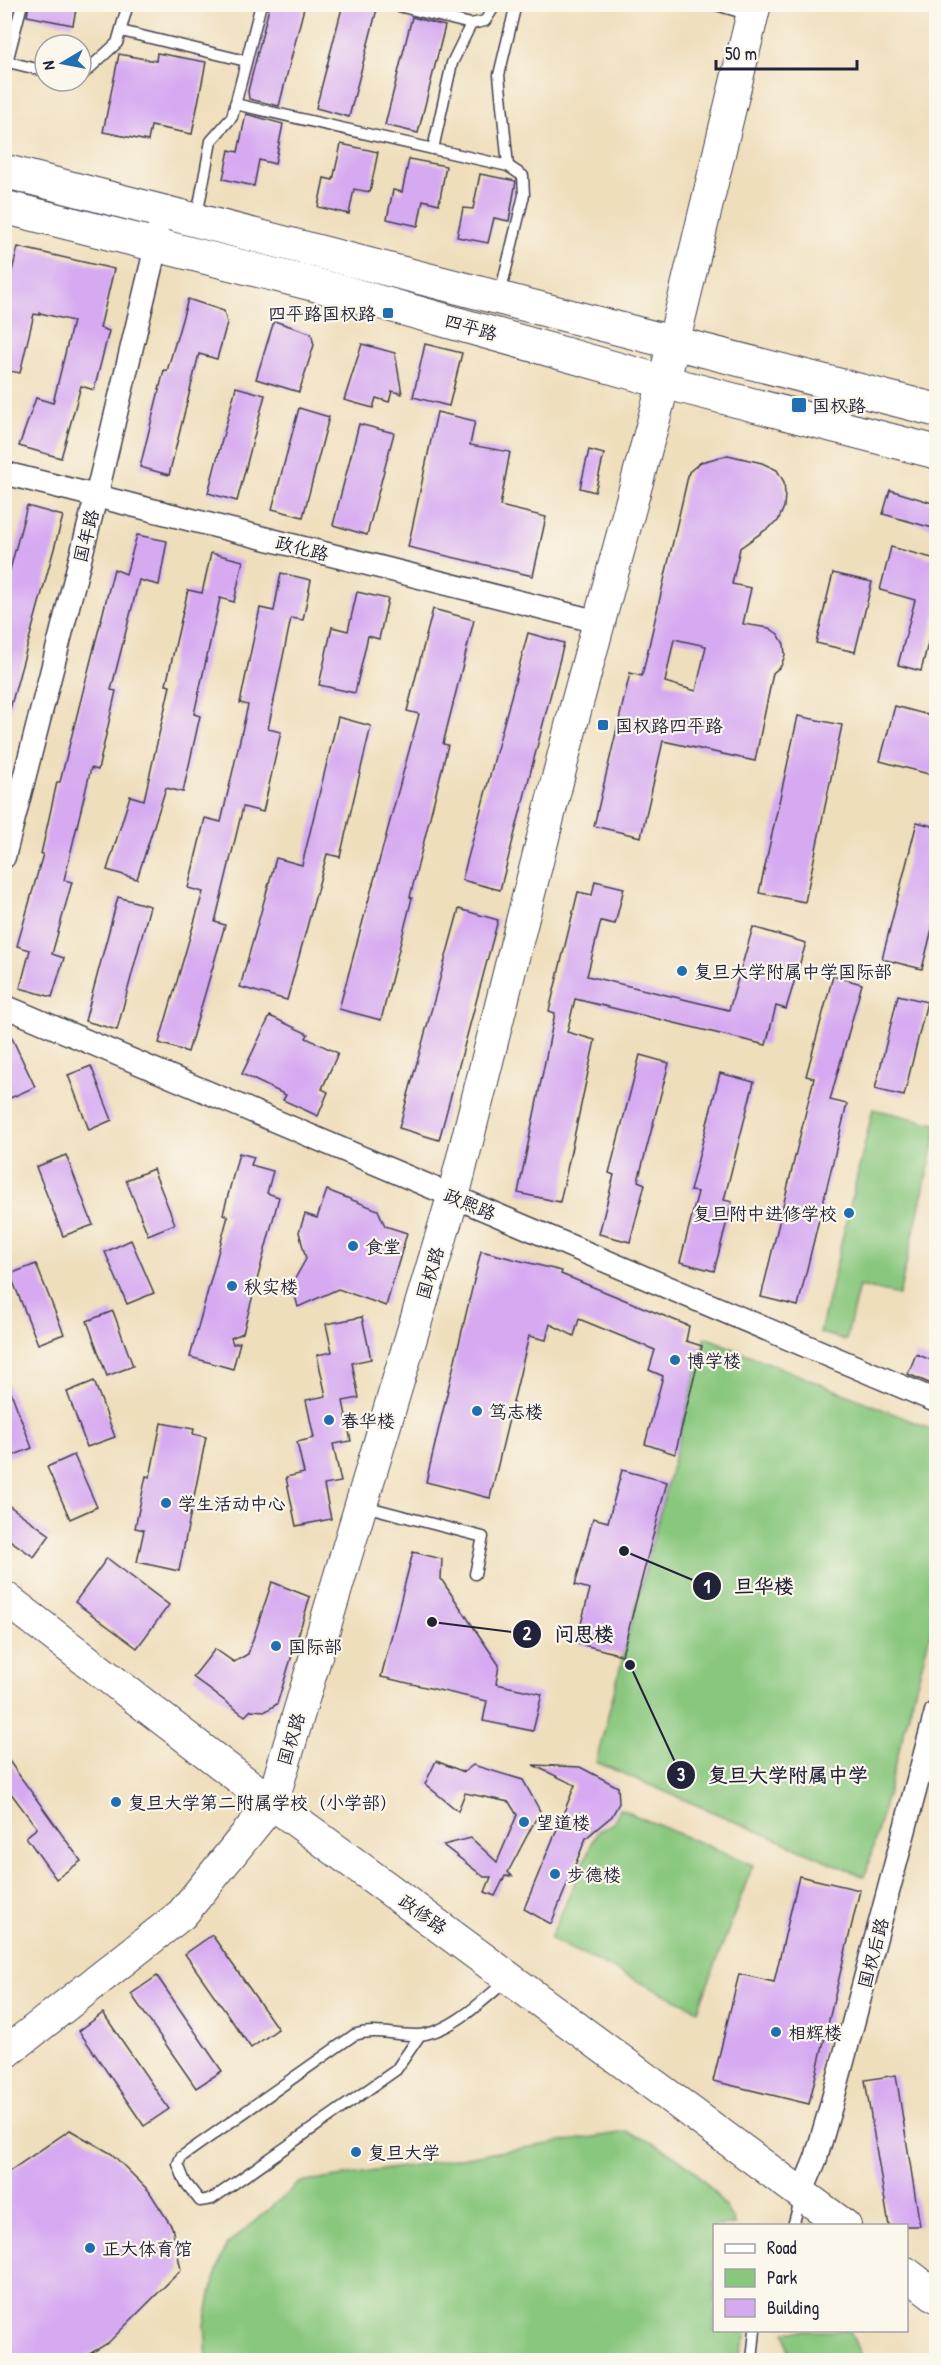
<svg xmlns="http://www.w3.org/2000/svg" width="941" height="2365" font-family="'Patrick Hand','LXGW WenKai TC',sans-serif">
<rect width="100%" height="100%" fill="#fbf7ec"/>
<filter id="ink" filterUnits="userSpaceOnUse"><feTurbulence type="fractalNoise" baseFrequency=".0167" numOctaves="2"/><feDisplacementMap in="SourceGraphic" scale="12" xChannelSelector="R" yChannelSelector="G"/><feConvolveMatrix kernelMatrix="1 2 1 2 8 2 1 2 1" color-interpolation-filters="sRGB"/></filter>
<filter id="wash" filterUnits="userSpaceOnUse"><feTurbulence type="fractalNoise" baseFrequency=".008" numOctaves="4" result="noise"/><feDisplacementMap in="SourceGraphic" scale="24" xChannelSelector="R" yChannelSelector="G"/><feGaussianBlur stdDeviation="1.35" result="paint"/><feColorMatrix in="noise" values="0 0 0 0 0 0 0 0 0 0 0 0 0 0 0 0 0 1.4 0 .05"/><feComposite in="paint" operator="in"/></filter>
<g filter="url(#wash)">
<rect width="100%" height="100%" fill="#efdebc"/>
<!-- green -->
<g fill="#89c77e" stroke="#56745c" stroke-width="1.5">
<path d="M873 1109 936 1124V1136L899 1295 859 1286 846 1340 820 1333Z"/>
<path d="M705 1337 936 1431V1612L865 1877 596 1762Z"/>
<path d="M620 1809 753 1865 698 2010 550 1939 597 1832 613 1823Z"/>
<path d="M626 2132C640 2138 657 2143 669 2152 696 2169 722 2197 735 2225L714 2226V2330L748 2331 738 2360H207L205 2324 214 2280 226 2246 299 2183Z"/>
<path d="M785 2331H850L863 2360H791Z"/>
</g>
<g id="blocks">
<!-- building -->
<g fill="#d6aaf1" fill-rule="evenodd">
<path d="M29 4H77L73 25 27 16Z"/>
<path d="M270 4H305L279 106 249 99 248 91Z"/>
<path d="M343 4H358L377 9 349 117 316 108Z"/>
<path d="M412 17 445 26 418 133 385 125Z"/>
<path d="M157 53 206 62 192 134 151 126 148 141 103 132 119 54 156 61Z"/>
<path d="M246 114 283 124 275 164 259 160 254 186 223 179 229 150 238 152Z"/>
<path d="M341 144 378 152 370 192 354 189 349 214 318 207 324 178 333 180Z"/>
<path d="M409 159 446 166 439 204 423 200 418 226 387 219 393 190 402 192Z"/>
<path d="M480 174 516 181 509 221 494 218 488 243 457 237 463 208 473 209Z"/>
<path d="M18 247 114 269 100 328 109 331 94 390 81 386 61 458 19 446 36 398 53 403 73 321 40 313V315L34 314 20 373 4 370V303Z"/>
<path d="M188 299 224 311 227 323 217 359 199 354 169 475 140 467 164 370 167 371Z"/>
<path d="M274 321 311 333 314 345 299 392 256 379Z"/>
<path d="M362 344 395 353 402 394 392 391 389 402 376 398 373 408 344 400Z"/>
<path d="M425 344 462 353 449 406 413 397Z"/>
<path d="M236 387 265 395 237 501 208 493Z"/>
<path d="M299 408 329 417 303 517 272 509Z"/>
<path d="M437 412 475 421 470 445 510 452 500 506 546 517 533 576 408 547Z"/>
<path d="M359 424 394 433 367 535 333 525Z"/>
<path d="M589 450 604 454 595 492 580 488Z"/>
<path d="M728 455 762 463 777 470 784 482 785 494 784 507 778 521 740 548 732 584 751 588 743 624 769 628 778 634 784 644 785 655 781 666 773 673 755 761 663 741 641 837 594 826 630 673 642 676 689 472 701 462ZM674 639 706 646 696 691 665 682Z"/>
<path d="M890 490 936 504V529L883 514Z"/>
<path d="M27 506 63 516 10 709 4 708V592Z"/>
<path d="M137 535 167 541 159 585 139 580 111 690 116 691 98 770 91 768 64 880 72 882 52 954 64 958 52 997 20 988 30 950 17 946 43 854H41L57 782H60L114 569 126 574Z"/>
<path d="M891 547 936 559V612L921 671 898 665 915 600 880 590Z"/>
<path d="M211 553 243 561 234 602 220 598 194 714 200 716 183 792 166 788 137 879 107 870 130 796 144 800 170 686 166 685 188 590 202 593Z"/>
<path d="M281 573 311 580 303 620 291 618 268 729 281 732 263 812 243 807 215 922 225 925 188 1052 159 1043 203 892 188 888 205 818 221 822 248 705 240 703 260 608 274 611Z"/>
<path d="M833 573 872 582 855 652 816 643Z"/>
<path d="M357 592 388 599 379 639 368 636 355 693 319 685 332 627 348 631Z"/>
<path d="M433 609 474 620 443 744 448 745 410 897 412 898 381 1020 339 1009 419 714 407 711Z"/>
<path d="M528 633 564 643 500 890 462 880Z"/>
<path d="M895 706 936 717V776L880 761Z"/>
<path d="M798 716 842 725 805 902 759 893Z"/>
<path d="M338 717 371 726 340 857 327 854 287 1000 240 987 276 858 302 865Z"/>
<path d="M917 822 936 827V913L922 969 882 959Z"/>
<path d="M595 881 624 888 615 924 601 921 587 976 729 1010 753 927 806 943 786 1009 776 1006 766 1045 575 999 567 1032 595 1040 560 1202 518 1193 555 1013 549 1011 578 892 592 895Z"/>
<path d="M118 897 150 906 117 1030 85 1021Z"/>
<path d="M459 909 498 920 439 1140 399 1128Z"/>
<path d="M833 976 862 984 830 1100 847 1104 798 1306 761 1297 814 1078 806 1076Z"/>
<path d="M898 995 927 1002 904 1096 875 1089Z"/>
<path d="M270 1016 308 1034 306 1038 338 1053 322 1089 328 1092 318 1116 283 1100 286 1095 242 1074Z"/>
<path d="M4 1021 35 1087 8 1099 4 1091Z"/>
<path d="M640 1055 669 1063 638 1181 645 1184 630 1242 599 1234 614 1175 609 1173Z"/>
<path d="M91 1066 112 1120 89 1130 68 1075Z"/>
<path d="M720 1073 754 1082 724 1200 732 1202 714 1271 680 1262 698 1192 690 1191Z"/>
<path d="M239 1153 254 1157 251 1165 273 1171 267 1193 279 1197 243 1333 231 1338 233 1344 240 1342 233 1369 190 1357 228 1216 223 1214Z"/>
<path d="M66 1155 93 1225 63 1236 36 1167Z"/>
<path d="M153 1169 175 1224 148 1235 126 1180Z"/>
<path d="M327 1190 378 1210 385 1226 407 1233 386 1306 338 1289 298 1307 292 1284 306 1259 299 1232 305 1214 317 1218Z"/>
<path d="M131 1240 154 1293 127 1304 105 1252Z"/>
<path d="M481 1251 562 1271 561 1274 689 1326 686 1341 702 1346 675 1454 645 1444 663 1376 649 1370 655 1350 579 1319 574 1336 550 1324 546 1340 529 1336 490 1498 426 1482Z"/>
<path d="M36 1264 64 1334 38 1344 10 1274Z"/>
<path d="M113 1311 133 1366 107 1376 87 1321Z"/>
<path d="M362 1317 371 1359 352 1363 359 1398 343 1401 351 1441 333 1444 341 1482 324 1485 331 1519 296 1526 286 1477 304 1473 297 1442 314 1438 306 1400 326 1396 317 1355 332 1352 326 1324Z"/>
<path d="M916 1354 936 1362V1386L908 1374Z"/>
<path d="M6 1379 32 1448 4 1459V1380Z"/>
<path d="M94 1381 115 1437 87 1447 67 1392Z"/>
<path d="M161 1423 194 1429 193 1434 206 1437 179 1571 137 1562 144 1530 135 1528 146 1476 150 1477Z"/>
<path d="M74 1455 97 1507 70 1519 47 1467Z"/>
<path d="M622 1470 667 1482 622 1655 576 1643 590 1589 575 1585 593 1518 608 1522Z"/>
<path d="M4 1502 50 1535 34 1557 4 1536Z"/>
<path d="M413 1552 442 1559 441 1579 499 1665 496 1684 542 1694 533 1731 483 1721 487 1701 381 1677Z"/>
<path d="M107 1558 169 1605 137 1648 75 1602Z"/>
<path d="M272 1582 310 1597 277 1704 266 1711 251 1710 245 1716 193 1677 215 1649 234 1662 248 1654Z"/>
<path d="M4 1754 81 1861 56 1879 26 1837 37 1828 4 1784Z"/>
<path d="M436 1761 464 1772 473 1765 523 1780 540 1811 508 1872 512 1876H505L495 1896 485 1892 491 1877H484L443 1845 471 1838 497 1862 517 1815 509 1802 465 1793 458 1811 425 1784Z"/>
<path d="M533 1765 580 1767 618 1787 619 1803 612 1816 586 1838 551 1924 524 1909 575 1785Z"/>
<path d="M799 1876 860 1890 809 2104 713 2081 739 1974 774 1982Z"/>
<path d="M212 1935 278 2029 251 2048 185 1954Z"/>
<path d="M157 1976 222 2071 196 2088 131 1994Z"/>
<path d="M103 2013 169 2109 144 2126 79 2031Z"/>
<path d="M896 2075 920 2226H889L865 2080Z"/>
<path d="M70 2130 112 2154 149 2191 172 2227 181 2270 108 2343 78 2361H4V2175Z"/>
</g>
</g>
</g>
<g filter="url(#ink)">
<use href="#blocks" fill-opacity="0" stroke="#413e4e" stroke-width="1.5"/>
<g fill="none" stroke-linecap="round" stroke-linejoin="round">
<!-- lane casing -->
<g stroke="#413e4e" stroke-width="13">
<g id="lane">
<path d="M390 4 471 24 485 21 496 4"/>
<path d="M713 4 750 15"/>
<path d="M121 31 246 61"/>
<path d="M4 61 45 71"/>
<path d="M7 62 22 4"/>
<path d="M81 76 117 43 128 4"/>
<path d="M235 104 508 166"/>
<path d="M433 149 452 63 471 24"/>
<path d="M197 216 211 141 232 117 261 4"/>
<path d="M500 294 524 195 523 176 508 166 499 75 516 4"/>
<path d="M364 1506 483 1537 475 1574"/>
<path d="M420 2035 396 2070 212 2199 200 2201 185 2182 178 2164 181 2157 354 2035C375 2028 396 2036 418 2035 450 2033 485 1999 507 1980"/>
<path d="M793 2226 801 2197"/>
<path d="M752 2360 755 2330"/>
</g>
</g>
<!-- street casing -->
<g stroke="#413e4e" stroke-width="25">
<g id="street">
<path d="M4 473 599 622"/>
<path d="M4 857 96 497 156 246 157 232"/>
<path d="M4 1006 936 1401"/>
<path d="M802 2192 816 2158 831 2106 936 1712"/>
</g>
</g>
<!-- secondary casing -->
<g stroke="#413e4e" stroke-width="34">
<g id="secondary">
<path d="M4 1597 272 1803 845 2226"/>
<path d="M4 2054 182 1914 272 1803 453 1197 573 718 664 382 755 4"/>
<path d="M906 2273 936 2296"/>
</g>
</g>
<!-- primary casing -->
<g stroke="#413e4e" stroke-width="35">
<g id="primary">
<path d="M4 171 936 410"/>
<path d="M4 207 340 291 664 382 936 452"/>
</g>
</g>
<!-- lane -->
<use href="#lane" stroke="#fff" stroke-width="10"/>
<!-- street -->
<use href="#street" stroke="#fff" stroke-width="22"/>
<!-- secondary -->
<use href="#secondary" stroke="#fff" stroke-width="32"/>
<!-- primary -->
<use href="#primary" stroke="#fff" stroke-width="33"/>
</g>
</g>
<!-- markers -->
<g fill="#1f6fb2" stroke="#fbf7ec" stroke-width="2">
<rect x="382" y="307" width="12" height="12" rx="3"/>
<rect x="791" y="397" width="16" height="16" rx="3"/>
<rect x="597" y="719" width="12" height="12" rx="3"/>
<circle cx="682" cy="971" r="6"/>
<circle cx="849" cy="1213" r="6"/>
<circle cx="353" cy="1246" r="6"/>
<circle cx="232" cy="1286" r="6"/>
<circle cx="675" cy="1360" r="6"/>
<circle cx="477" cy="1411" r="6"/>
<circle cx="329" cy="1420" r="6"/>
<circle cx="166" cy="1503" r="6"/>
<circle cx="276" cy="1646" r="6"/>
<circle cx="116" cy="1802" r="6"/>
<circle cx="524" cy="1822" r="6"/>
<circle cx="555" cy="1874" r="6"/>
<circle cx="776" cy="2032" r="6"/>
<circle cx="356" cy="2152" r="6"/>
<circle cx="90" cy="2248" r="6"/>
</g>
<g text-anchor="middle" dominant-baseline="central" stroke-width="4.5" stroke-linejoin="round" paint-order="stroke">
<!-- poi labels -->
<g font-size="18" fill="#22223b" stroke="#fbf7ec" text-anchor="start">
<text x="376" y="313" text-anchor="end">四平路国权路</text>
<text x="812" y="405">国权路</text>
<text x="615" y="725">国权路四平路</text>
<text x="694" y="971">复旦大学附属中学国际部</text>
<text x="837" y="1213" text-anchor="end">复旦附中进修学校</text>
<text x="365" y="1246">食堂</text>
<text x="244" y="1286">秋实楼</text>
<text x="687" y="1360">博学楼</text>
<text x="489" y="1411">笃志楼</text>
<text x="341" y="1420">春华楼</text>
<text x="178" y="1503">学生活动中心</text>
<text x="288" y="1646">国际部</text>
<text x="128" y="1802">复旦大学第二附属学校（小学部）</text>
<text x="536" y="1822">望道楼</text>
<text x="567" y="1874">步德楼</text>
<text x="788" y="2032">相辉楼</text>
<text x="368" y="2152">复旦大学</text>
<text x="102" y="2248">正大体育馆</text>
</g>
<!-- street labels -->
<g font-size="18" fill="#22223b" stroke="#fbf7ec">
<text transform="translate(471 327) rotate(16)">四平路</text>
<text transform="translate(86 536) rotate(-76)">国年路</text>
<text transform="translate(302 548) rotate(14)">政化路</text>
<text transform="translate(470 1204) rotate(23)">政熙路</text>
<text transform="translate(430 1273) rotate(-73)">国权路</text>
<text transform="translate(291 1739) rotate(-73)">国权路</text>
<text transform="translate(423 1914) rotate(36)">政修路</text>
<text transform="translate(873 1953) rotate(-75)">国权后路</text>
</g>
</g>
<!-- callouts -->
<path fill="none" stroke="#22223b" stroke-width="2" d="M624 1551L707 1586M432 1622L527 1634M630 1665L681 1775"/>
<g fill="#22223b" stroke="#fbf7ec" stroke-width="2">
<circle cx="624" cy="1551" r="6"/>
<circle cx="432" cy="1622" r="6"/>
<circle cx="630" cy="1665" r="6"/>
<circle cx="707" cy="1586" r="15"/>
<circle cx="527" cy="1634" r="15"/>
<circle cx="681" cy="1775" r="15"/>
</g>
<g font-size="18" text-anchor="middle" font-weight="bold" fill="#fff">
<text x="707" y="1593">1</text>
<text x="527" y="1640">2</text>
<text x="681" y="1781">3</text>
</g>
<g font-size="20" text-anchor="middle" font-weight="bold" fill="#22223b" stroke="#fbf7ec" stroke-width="4.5" stroke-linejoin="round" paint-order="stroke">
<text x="764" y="1593">旦华楼</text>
<text x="584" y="1641">问思楼</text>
<text x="788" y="1782">复旦大学附属中学</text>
</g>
<!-- margin -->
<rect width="941" height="2365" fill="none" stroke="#fbf7ec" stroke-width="24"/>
<!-- legend -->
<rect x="713" y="2224" width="195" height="108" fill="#fbf7ec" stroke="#a4a2a5" stroke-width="1.5"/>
<rect x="725" y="2244" width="30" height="9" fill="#ffffff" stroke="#a4a2a5" stroke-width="1.5"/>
<text x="767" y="2254" font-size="18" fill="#22223b">Road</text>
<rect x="725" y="2269" width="30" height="18" fill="#89c77e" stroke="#a4a2a5" stroke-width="1.5"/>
<text x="767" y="2284" font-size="18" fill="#22223b">Park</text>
<rect x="725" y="2299" width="30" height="18" fill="#d6aaf1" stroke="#a4a2a5" stroke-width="1.5"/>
<text x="767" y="2314" font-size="18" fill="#22223b">Building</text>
<!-- north arrow -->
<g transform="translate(63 63) rotate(260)"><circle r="28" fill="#fbf7ec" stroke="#a4a2a5" stroke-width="1.5"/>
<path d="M0-4.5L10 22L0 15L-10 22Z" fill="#1f6fb2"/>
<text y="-9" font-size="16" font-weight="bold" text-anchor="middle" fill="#22223b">N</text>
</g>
<!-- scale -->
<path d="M716 60v9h141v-9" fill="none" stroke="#22223b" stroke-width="3"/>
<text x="725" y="60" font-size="18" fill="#22223b" stroke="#fbf7ec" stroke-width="4.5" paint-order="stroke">50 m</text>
</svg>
